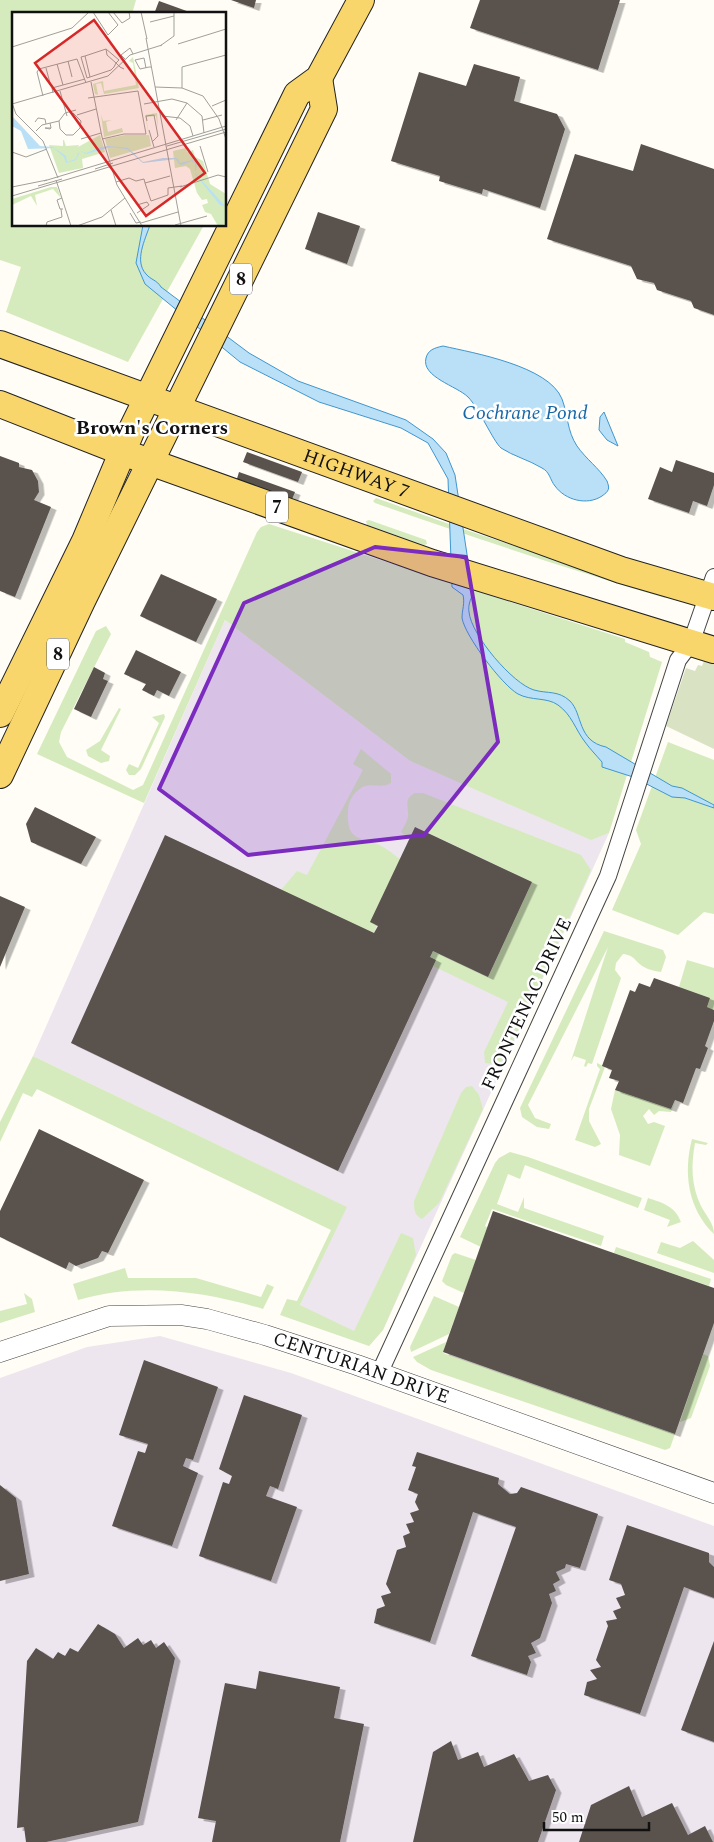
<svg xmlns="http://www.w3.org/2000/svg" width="714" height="1842" font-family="Spectral,serif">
<defs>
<filter id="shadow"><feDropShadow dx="5.5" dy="3" stdDeviation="0" flood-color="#0004"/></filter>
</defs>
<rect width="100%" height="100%" fill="#fffdf5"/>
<!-- industrial -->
<g fill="#eee6ef">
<path d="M225 620 410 761 591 839 609 833 383 1330 369 1346 300 1305 346 1207 33 1056Z"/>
<path d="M160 1336 291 1373 714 1526V1842H0V1378L87 1347Z"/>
</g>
<!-- green -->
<g fill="#d5ebbd">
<path d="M0 0H136L132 14H14V225H204L128 362 6 312 21 267 0 260Z"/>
<path d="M376 498 463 529 667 596 665 598C566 568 471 537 375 503L373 501Z"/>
<path d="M369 520 426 540 427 544 424 545 367 525 366 521Z"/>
<path d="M269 524 625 639V642L649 652 650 657 662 662 609 833 591 840 410 761 225 620 144 803 37 754 96 631 106 626 111 634 61 732 59 742 67 757 133 790 143 785 257 532 261 527Z"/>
<path d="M119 708 121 709 101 750 110 756 109 761 101 763 88 756 86 750 100 741Z"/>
<path d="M164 714 165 717 141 769 135 775H129L126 770 129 764 138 768 159 723 152 717Z"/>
<path d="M668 742 714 760V914L704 912 678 935 612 910 641 844 636 830Z"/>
<path d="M361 749 391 774V783C382 789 370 782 361 788 353 793 348 802 348 811 347 839 355 836 377 844 385 847 393 854 400 859L374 933 281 890 297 871 307 875 363 770 353 764Z"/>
<path d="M415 793H423L581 855 591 870 506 1058 496 1064 485 1063 484 1052 508 1002 433 966 430 957 433 951 488 977 532 882 416 827 410 839 401 832C403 828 407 822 408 817 409 806 403 799 415 793Z"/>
<path d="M604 931 663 950 666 957 661 972C655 971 649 970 644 967 635 962 635 955 623 954L616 963 615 970 621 978 592 1064 588 1063 586 1067 584 1066 586 1060 574 1056 571 1061 608 947 528 1105 535 1118 551 1124 549 1129 537 1127 522 1117 520 1108Z"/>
<path d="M687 960 714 968V1010L707 1007 710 998 679 987Z"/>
<path d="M33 1056 347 1207 300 1305 354 1331 401 1233 413 1238 416 1255 383 1330 369 1346 280 1315 287 1299 297 1301 331 1230 37 1089 32 1097 23 1093 0 1142V1122Z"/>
<path d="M597 1063 605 1067 589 1109V1121L601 1144 595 1147 575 1140 600 1069 597 1066Z"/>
<path d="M472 1086 479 1095 483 1109 439 1203 422 1219C414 1215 414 1209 414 1201L461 1093 466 1087Z"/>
<path d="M615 1090 671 1109 676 1100 671 1112 659 1111 654 1115 649 1109 643 1116 648 1124 654 1122 665 1126 650 1166 619 1155 620 1135 611 1109Z"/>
<path d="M692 1139 708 1143 706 1145 695 1143C691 1165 691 1185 701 1206 706 1216 714 1223 714 1234 688 1209 683 1173 692 1139Z"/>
<path d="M510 1152 528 1157 642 1198 638 1208 525 1165 520 1179 508 1174 497 1204 518 1212 524 1197V1208L604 1236 601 1246 492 1209 485 1226 488 1228 481 1247 460 1237 495 1163 499 1158Z"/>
<path d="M648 1198C663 1203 675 1206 681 1222L667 1227 670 1220 644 1210Z"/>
<path d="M693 1241 714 1260V1273L657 1253 661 1242 680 1248Z"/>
<path d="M616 1247 711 1279 709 1286 614 1253Z"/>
<path d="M455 1253 476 1260 464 1293 446 1285 442 1281 452 1255Z"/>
<path d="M125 1268 128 1278H196L261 1297 267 1284 274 1287 263 1309C205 1291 138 1282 78 1300L73 1284Z"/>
<path d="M24 1293 32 1299 35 1312 0 1323V1311L27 1304Z"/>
<path d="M434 1296 459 1307 449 1334 411 1352 410 1347Z"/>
<path d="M446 1342 443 1353 675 1434 670 1448 665 1450 431 1370 417 1362 413 1357Z"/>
<path d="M703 1354 708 1356 710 1366 691 1418 680 1422Z"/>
</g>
<!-- cemetery -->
<path fill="#d9e3c4" d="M704 661 714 664V749L666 726 686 668 695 671 698 665 702 666Z"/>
<!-- water -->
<g fill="#b9e0f7" stroke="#3f96cf">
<path d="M143 225H150C145 240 134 261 146 274 151 280 157 280 161 287L249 353 298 381 406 420 433 439 446 453 455 475 473 594C470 600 468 606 469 612 471 635 513 684 534 690 548 694 558 690 570 701 583 714 577 741 606 747L672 786 682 788 714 805V808L685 798 672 797 633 777 602 767V762C596 755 590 749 585 742 575 729 572 715 558 705 547 697 531 701 518 694 502 685 465 636 462 618 462 610 465 603 463 595L452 587 448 479 428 443 401 428 319 402 240 362 145 284 136 263Z"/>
<path d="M443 346C474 353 549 366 562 399 568 415 567 431 577 446 586 459 599 468 607 481 610 489 609 491 602 496 587 506 565 500 555 486 550 480 550 472 542 468 529 460 513 456 501 448 493 441 479 408 468 397 457 386 421 377 426 358 428 350 434 348 443 346Z"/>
<path d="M604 412 618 446 607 440 599 430 600 417Z"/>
</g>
<!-- building -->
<g fill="#5a524d" filter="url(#shadow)">
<path d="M231 0H256L254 8Z"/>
<path d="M480 0H620L598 70 470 28Z"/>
<path d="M159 1 195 14H154Z"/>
<path d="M474 64 520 77 514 101 557 114 565 129 540 208 483 189 482 194 439 181 440 176 391 161 419 72 466 86Z"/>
<path d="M641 144 714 169V315L694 308 691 301 657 290 654 283 637 279 631 266 547 239 575 154 633 171Z"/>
<path d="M318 212 360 226 347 264 305 249Z"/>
<path d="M247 452 302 472 298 482 243 462Z"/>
<path d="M0 456 19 463V467L32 470 38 481 39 492 34 500 51 507 15 597 0 591Z"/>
<path d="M676 460 714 473V485L707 506 693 501 689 513 648 499 660 467 672 472Z"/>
<path d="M239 472 295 492 291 502 236 482Z"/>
<path d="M161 574 217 599 196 642 140 616Z"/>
<path d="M136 650 181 672 169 696 157 690 154 696 142 690 146 684 124 674Z"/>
<path d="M94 667 105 673 103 679 108 681 91 717 74 709Z"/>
<path d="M35 807 96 837 81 864 31 842 26 824Z"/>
<path d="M415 827 532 882 488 977 433 951 430 957 436 960 338 1171 71 1043 165 835 374 933 378 926 370 922Z"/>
<path d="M0 896 25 907 0 967Z"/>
<path d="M654 978 710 998 707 1007 714 1010V1021L705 1046 708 1048 700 1069 696 1068 683 1103 675 1100 671 1109 615 1090 619 1081 609 1078 612 1070 602 1066 630 990 635 992 639 983 650 987Z"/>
<path d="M39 1129 144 1180 108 1253 102 1251 98 1258 76 1266 69 1262 66 1269 0 1237V1211Z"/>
<path d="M493 1211 714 1288V1323L675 1434 443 1352Z"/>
<path d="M144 1360 218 1387 193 1460 186 1458 183 1466 198 1473 172 1546 112 1526 138 1451 145 1453 148 1444 119 1435Z"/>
<path d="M244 1395 302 1415 278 1489 270 1486 266 1496 297 1507 271 1581 199 1556 223 1482 229 1484 232 1476 219 1469Z"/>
<path d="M417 1452 499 1478 498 1484 510 1494 517 1493 521 1487 598 1514 580 1568 566 1564 565 1568 556 1572 560 1580 553 1584 556 1591 549 1594 552 1603 540 1638 531 1643 536 1653 528 1656 531 1662 527 1675 471 1656 516 1527 473 1512 430 1642 374 1623 377 1609 385 1606 381 1596 391 1593 386 1584 397 1550 406 1547 403 1536 410 1533 406 1524 414 1522 410 1513 419 1510 415 1502 418 1494 408 1490 416 1467 412 1466Z"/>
<path d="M0 1485 16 1498 29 1574 0 1581Z"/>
<path d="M627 1525 709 1553V1562L714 1567V1598L684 1587 640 1714 584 1695 587 1682 597 1679 590 1670 601 1667 596 1660 608 1626 606 1621 617 1619 613 1611 621 1608 616 1598 625 1595 621 1584 609 1580Z"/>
<path d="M98 1624 115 1634 124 1648 138 1638 143 1645 151 1640 156 1648 164 1642 175 1658 138 1822 46 1842H26L24 1827 17 1828 27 1661 36 1648 53 1659 58 1652 65 1656 70 1648 78 1652Z"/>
<path d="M714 1641V1742L681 1730Z"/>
<path d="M259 1671 340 1687 334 1718 364 1724 340 1842H212L216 1821 198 1818 225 1683 256 1689Z"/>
<path d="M451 1741 458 1760 478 1752 484 1767 514 1754 529 1781 548 1775 556 1790 538 1842H413L433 1752Z"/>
<path d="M629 1786 642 1817 672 1803 688 1835 705 1826 713 1842H579L591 1805Z"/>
</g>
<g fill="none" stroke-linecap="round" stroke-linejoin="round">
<!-- minor casing -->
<g stroke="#444" stroke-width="18">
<path id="minor" d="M379 1374 608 876 678 660 691 643 714 577"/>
</g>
<!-- tertiary casing -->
<g stroke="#444" stroke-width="21">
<g id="tertiary">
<path id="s1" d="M0 1352 109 1316 181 1315 207 1319 265 1335 357 1365 714 1493"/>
</g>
</g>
<!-- primary casing -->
<g stroke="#222" stroke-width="28">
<g id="primary">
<path id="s2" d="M0 344 621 570 714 597"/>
<path d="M0 404 122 452 432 563 714 650"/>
<path d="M0 714 85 541 133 427 297 94 319 78 361 0"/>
<path d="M0 775 82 601 324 109 319 78"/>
</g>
</g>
<!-- minor -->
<use href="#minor" stroke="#fff" stroke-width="16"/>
<!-- tertiary -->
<use href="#tertiary" stroke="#fff" stroke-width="20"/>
<!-- primary -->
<use href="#primary" stroke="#f9d66b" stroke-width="26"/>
</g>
<!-- marked area -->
<path fill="#7b2cbf" fill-opacity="0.2" stroke="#7b2cbf" stroke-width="4" stroke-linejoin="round" d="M375 547 466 557 498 742 424 835 248 855 159 789 244 603Z"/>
<g text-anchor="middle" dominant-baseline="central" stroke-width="5" stroke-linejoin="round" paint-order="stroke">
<!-- shield labels -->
<g fill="#fff" stroke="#585858" stroke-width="1">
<rect x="230" y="263.5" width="22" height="31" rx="4"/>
<rect x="266" y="491.5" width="22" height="31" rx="4"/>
<rect x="47" y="638.5" width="22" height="31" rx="4"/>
</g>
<g font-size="18" font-weight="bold" fill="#111">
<text x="241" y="279">8</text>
<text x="277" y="507">7</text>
<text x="58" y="654">8</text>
</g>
<!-- street labels -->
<g font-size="19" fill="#111" stroke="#fff">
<text stroke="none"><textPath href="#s2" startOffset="379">HIGHWAY 7</textPath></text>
<text transform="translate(527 1004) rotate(-65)">FRONTENAC DRIVE</text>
<text stroke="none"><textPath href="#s1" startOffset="375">CENTURIAN DRIVE</textPath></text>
</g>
<!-- water labels -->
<g font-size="20" font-style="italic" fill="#1768a6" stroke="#fff">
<text x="525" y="413">Cochrane Pond</text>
</g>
<!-- neighbourhood labels -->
<g font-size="20" font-weight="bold" fill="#111" stroke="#fff">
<text x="152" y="428">Brown's Corners</text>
</g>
</g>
<!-- overview -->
<g transform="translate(12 12)">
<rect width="214" height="214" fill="#fffdf5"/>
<path d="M121 45 127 76 92 82 89 71 84 72 86 83 83 82 81 72 91 69 92 79 124 73 121 51 117 49 111 55ZM145 101 146 116 144 104 134 105 139 134 98 146 93 127 113 123H137L133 103ZM89 102 91 109 100 108 94 110 96 120 110 116 111 120 92 125ZM88 123 93 140 70 147 71 156 47 161 37 133 51 134V128H52L54 134 67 133 66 135ZM174 136 175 140 181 138 183 145 191 149 198 172 214 182V212L206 214 199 202 193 200 190 193 196 191 195 187 190 188 185 181 178 157 174 154 163 156 161 139ZM39 175H45L49 186 41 177 23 183 25 194 19 184 0 193V187Z" fill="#d5ebbd"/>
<path d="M0 104 28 134 41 135 54 144 55 150 64 147 65 143 68 139 74 141 89 135 97 134 116 136 131 150 151 146H164L166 147 168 151 181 148 185 151 183 161 214 195 208 193 183 162V151L180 149 170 153 167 152 164 147 131 151 115 137 99 135 74 142 68 139 64 148 54 151 52 145 42 136 16 137 9 119 0 114Z" fill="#b9e0f7"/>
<path fill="none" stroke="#a09f9a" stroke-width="1" d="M81 0 96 23 106 13 96 0M101 0 110 11 118 6 117 0M129 0 135 27M138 10 162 4M134 26 169 214M166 32 214 17M148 34 162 24V0M0 35 60 16 77 0M73 44 69 45 75 66 78 65 73 44 94 37M113 47 109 43 118 36 121 42M56 49 60 65M45 52 51 73M34 56 38 71M134 56 132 46 123 48 128 57 137 55H139M78 65 99 58 102 55 104 51 107 48 94 37 95 43 104 51 108 55 112 57M79 70 90 125 105 173 130 214M143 75 170 76 191 84 207 107 214 127M170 76V55L214 43M48 79 55 104M41 81 40 76 73 67M31 84 25 60 27 57 65 47 74 71M76 86 126 79 134 122H112L90 127M0 91 4 102 31 129 46 166M0 92 96 64 118 43 150 33M132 92 160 87 175 91 190 104 192 121M200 94 214 88M61 101 69 109 68 116 61 123H54L48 117 47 109 53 101 64 98M65 103 84 97M150 104 168 106 178 114 181 124M164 108 175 91M191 108 210 103M135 109 134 104 142 103 146 124 140 130M23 110 26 106 33 107 34 112M38 111 39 116 38 117 33 116H39M137 118 142 135M24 119 30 113 47 109M69 127 89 121M155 134 214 117M188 134 196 160M0 140 14 145 35 137M83 157 101 151M158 164 133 171 139 189 156 183V176L170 174M44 168 59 214M32 169 214 114M104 170 117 166 124 169 132 167 133 171M26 174 50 167M0 175 35 168M168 175 206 163 214 165M0 184 214 120M50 186 45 188 48 197H51M125 193 135 190 137 193 125 201M99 198 104 214M118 201 124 211 129 210M129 211 166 200M163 213 195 204M34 214 35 210 50 205 49 197M65 214 90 205 113 186"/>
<path fill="#d62828" fill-opacity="0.15" stroke="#d62828" stroke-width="2.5" d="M82 8 193 161 134 204 23 51Z"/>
<rect width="214" height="214" fill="none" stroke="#111" stroke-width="2.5"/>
</g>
<!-- scale -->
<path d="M544 1822v8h105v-8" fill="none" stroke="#111111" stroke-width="2.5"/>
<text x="552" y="1822" font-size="15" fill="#111111" stroke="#ffffff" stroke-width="4" paint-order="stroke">50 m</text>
</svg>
